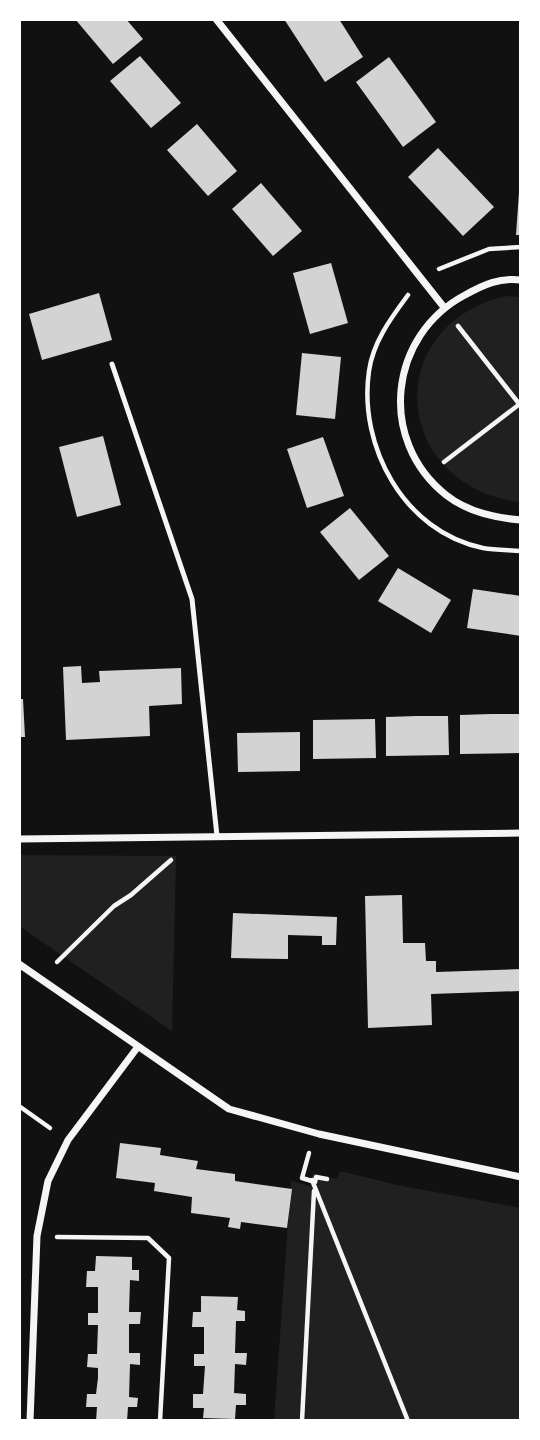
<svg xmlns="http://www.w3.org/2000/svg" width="540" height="1440" font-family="Cabin,sans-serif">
<rect width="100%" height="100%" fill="#111"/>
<!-- green -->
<g fill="#202020">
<path d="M506 296 521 297V501L517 502C391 483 381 325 506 296Z"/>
<path d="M19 855 176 856 172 1031 19 926Z"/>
<path d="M340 1171 397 1185 521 1208V1421H274L291 1181 310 1186 313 1173 337 1179Z"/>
</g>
<!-- building -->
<g fill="#d3d3d3">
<path d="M75 19H126L143 39 113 64Z"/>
<path d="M284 19H339L363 57 325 82Z"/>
<path d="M140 56 181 103 151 128 110 81Z"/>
<path d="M389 57 436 122 403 147 356 82Z"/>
<path d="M197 124 237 171 208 196 167 150Z"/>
<path d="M438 148 494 207 463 236 408 177Z"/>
<path d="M261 183 302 231 273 256 232 209Z"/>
<path d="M519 192H521V235H516Z"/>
<path d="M331 263 348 323 310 334 293 273Z"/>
<path d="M99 293 112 340 42 360 29 314Z"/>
<path d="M302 353 341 357 335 419 296 415Z"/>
<path d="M103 436 121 505 77 517 59 447Z"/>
<path d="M323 437 344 496 307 508 287 449Z"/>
<path d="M350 508 389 556 359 580 320 532Z"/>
<path d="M398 568 451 600 431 633 378 601Z"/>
<path d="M473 589 521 596V636L467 628Z"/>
<path d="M81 666 82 683 100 682 99 671 181 668 182 704 149 706 150 736 66 740 63 667Z"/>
<path d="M19 699H23L25 737H19Z"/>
<path d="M491 714H521V753L460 754V715Z"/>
<path d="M417 716H448L449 755 386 756V717Z"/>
<path d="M375 719 376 758 313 759V720Z"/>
<path d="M300 732V771L238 772 237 733Z"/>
<path d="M402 895 403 943H425L426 961H436V972L521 969V991L431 994 432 1025 368 1028 365 896Z"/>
<path d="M233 913 337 917 336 945H322V936L288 935V959L231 958Z"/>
<path d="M120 1143 161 1148 160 1155 198 1161 196 1169 235 1174V1181L292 1189 287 1228 241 1222 240 1229 228 1227 230 1218 191 1213 192 1197 154 1191 155 1183 116 1178Z"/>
<path d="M96 1256 132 1257V1270H139V1281L130 1280 129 1312H141L140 1324H129V1353H140V1365L130 1364 129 1397 138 1398 137 1407H128L127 1421H96L97 1407H86L87 1394H96L98 1378V1368L87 1367 88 1354H97L98 1325H88V1313H98V1287H86L87 1271H95Z"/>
<path d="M201 1296 238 1297 237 1310 245 1311V1321H236L235 1353H247L246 1365 235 1364 234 1393 246 1394V1405H236L235 1419 203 1418 204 1408H193V1394H203L205 1366H194V1354H204V1327H192L193 1312H201Z"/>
</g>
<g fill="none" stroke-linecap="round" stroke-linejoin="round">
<!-- path -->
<g stroke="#f5f5f5" stroke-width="4.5">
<path d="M439 269 489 249 521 247"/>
<path d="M408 295C391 318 373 342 369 371 358 446 404 532 483 548 495 550 508 550 521 551"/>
<path d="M458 326 520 405"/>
<path d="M444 462 521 403"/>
<path d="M57 962 114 906 131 895 171 860"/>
<path d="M19 1106 50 1128"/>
<path d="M309 1153 302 1178 315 1182 316 1177 327 1179"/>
<path d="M312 1180 408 1421"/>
<path d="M57 1237 148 1238 169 1258 160 1421"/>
<path d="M302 1421 314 1191"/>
</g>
<!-- service -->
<path stroke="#f5f5f5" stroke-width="5" d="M112 364 192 599 217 836"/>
<!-- minor -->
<g stroke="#f5f5f5" stroke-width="7">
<path d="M216 19 443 306"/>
<path d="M521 280C500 277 483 285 465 295 389 335 377 440 446 495 466 511 496 518 521 520"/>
<path d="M19 839 521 833"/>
<path d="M19 964 229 1109 319 1134 521 1177"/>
<path d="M30 1421 37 1236 48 1181 68 1140 137 1048"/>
</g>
</g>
<!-- border -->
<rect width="540" height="1440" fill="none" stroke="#ffffff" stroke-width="42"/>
</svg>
